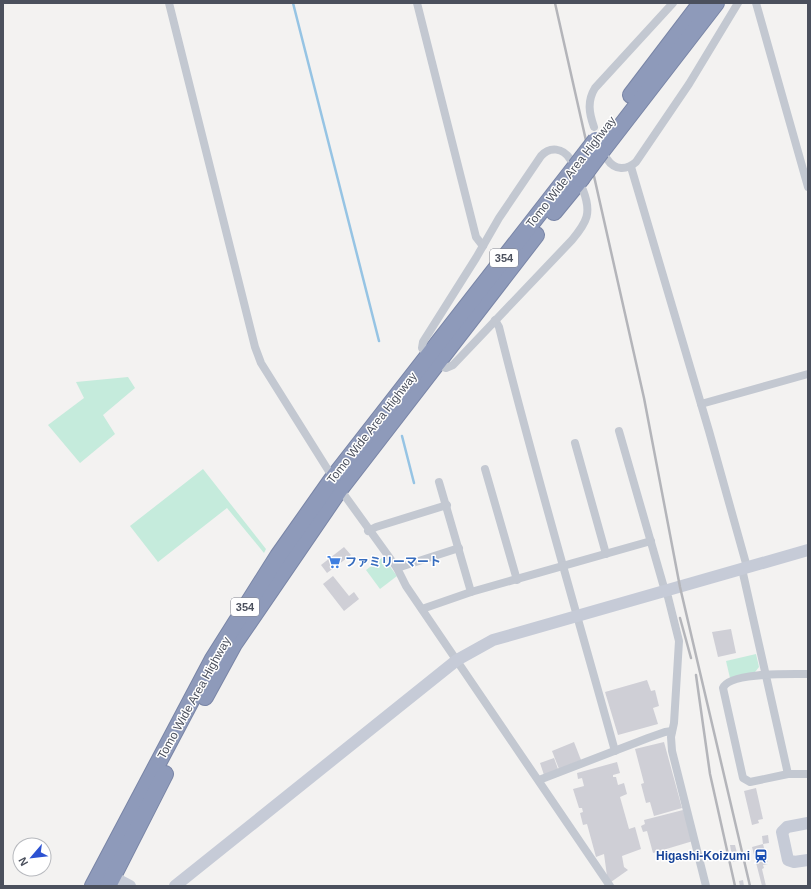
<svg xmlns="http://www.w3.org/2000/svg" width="811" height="889" font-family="Helvetica,'Noto Sans JP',sans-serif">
<rect width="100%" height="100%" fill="#f3f2f1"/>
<!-- green -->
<g fill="#c5ebdc">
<path d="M128 377 135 388 103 415 115 434 80 463 48 425 84 398 76 382Z"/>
<path d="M203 469 266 549 264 553 227 508 158 562 130 526Z"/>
<path d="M383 557 397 576 380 589 366 570Z"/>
<path d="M756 654 759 667 755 672 730 678 726 661Z"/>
</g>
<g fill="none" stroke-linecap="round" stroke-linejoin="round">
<!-- stream -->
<g stroke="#96c4e4" stroke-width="2.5">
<path d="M293 3 379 341"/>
<path d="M402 436 414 483"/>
</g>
</g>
<!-- building -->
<g fill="#cfcfd6">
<path d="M344 547 351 555 327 573 321 565Z"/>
<path d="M333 576 349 596 354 592 359 599 344 611 323 584Z"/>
<path d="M731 629 736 653 718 657 712 632Z"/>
<path d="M647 680 651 691 655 690 659 706 653 708 658 724 618 735 605 692Z"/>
<path d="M574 742 581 760 559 769 552 751Z"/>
<path d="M664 742 682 808 654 816 650 802 646 803 641 784 644 783 635 749Z"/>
<path d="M554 758 558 769 544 775 540 763Z"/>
<path d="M617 762 620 773 613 775V777H616L618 785 624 783 627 794 620 797 629 829 635 827 641 849 622 856 624 867 628 870 611 882 607 876 604 854 596 857 587 824 583 825 580 813 583 812 582 808H579L573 789 584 786 582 778 578 779 577 773Z"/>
<path d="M756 788 763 819 758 820 759 823 752 825 744 791Z"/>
<path d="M683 810 693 841 653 853 647 831 643 832 641 826 645 824 644 820Z"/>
<path d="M768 835 769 843 763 844 762 836Z"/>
<path d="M763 844 768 864 763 865 764 868 762 869 766 886H762L752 847Z"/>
<path d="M730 845H735L739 861 733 862Z"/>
<path d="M743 880 744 886H740L739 881Z"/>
</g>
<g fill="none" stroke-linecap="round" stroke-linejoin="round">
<!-- highway casing -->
<g stroke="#7985a6" stroke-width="18">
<g id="highway">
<path d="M631 95 701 3"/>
<path d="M601 152 716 3"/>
<path d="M554 212 581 179"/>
<path d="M205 697 234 644 340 489 536 235"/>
<path d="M93 886 213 659 278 556 333 478 576 166"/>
<path d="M108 886 165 774"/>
</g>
</g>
<!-- street -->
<g stroke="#c3c8d1" stroke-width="8">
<path d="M169 3 255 347 261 363 340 489 397 568 406 586 610 886"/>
<path d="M417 3 476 237 483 246"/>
<path d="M756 3 808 187"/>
<path d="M594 127C589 113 587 101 595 88L673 3"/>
<path d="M607 159C615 171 627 170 636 162L689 84 738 3"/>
<path d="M631 167 709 431 747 567"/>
<path d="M495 320 499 327C534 469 576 610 615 751"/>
<path d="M428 356 422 348 423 342 476 258 499 218 541 156C550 146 563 148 570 159"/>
<path d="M437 364 446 368 453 365 572 240C587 222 592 213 583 190"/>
<path d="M701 404 808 374"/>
<path d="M619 431 665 591 668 597 679 641 674 723 671 737 672 751 706 886"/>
<path d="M575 443 606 554"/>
<path d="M485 469 517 580"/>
<path d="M439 482 471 592"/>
<path d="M368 531 376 527 447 505"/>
<path d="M397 568 459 548"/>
<path d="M742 569 788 774"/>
<path d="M422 609 471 592 651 541"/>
<path d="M808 674C792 674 729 672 723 688L743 778 750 782 788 774H808"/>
<path d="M539 780 648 738 665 732 672 731"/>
</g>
<!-- secondary -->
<g stroke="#c6cbd7" stroke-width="12">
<path d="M808 823 787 827 782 832 788 860 794 862 808 860"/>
<path d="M113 877 130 886"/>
<path d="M175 886 457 660 493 640 808 550"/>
</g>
<!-- highway -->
<use href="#highway" stroke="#8e9aba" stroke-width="16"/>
<!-- rail -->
<g stroke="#b4b5ba" stroke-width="2.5">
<path d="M555 3 644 398 680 587 750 886"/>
<path d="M680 618 691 658"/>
<path d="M696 675 710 774 735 886"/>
</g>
<!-- highway-bridge casing -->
<g stroke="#7985a6" stroke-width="18" stroke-linecap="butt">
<g id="highway-bridge">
<path d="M576 166 596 140"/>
<path d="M581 179 601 152"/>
</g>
</g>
<!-- highway-bridge -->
<use href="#highway-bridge" stroke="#8e9aba" stroke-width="16"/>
</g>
<!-- icons -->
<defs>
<g id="supermarket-bare" transform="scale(1.08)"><path d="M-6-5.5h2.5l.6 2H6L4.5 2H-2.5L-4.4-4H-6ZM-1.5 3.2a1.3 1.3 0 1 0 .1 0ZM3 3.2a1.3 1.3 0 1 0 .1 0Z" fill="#3f7fe0" stroke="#fff" stroke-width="2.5" paint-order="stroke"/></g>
<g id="station-bare" transform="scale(1.08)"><path d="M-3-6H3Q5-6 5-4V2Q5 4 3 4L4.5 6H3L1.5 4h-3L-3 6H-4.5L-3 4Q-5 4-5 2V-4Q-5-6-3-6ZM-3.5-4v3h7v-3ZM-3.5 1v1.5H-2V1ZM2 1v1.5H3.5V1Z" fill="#1a4fb4" stroke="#fff" stroke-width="2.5" paint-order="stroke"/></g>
</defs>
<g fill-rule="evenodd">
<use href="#supermarket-bare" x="334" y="562"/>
<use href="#station-bare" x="761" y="856"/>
</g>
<g text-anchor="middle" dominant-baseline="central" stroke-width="3" stroke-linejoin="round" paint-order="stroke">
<!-- shield labels -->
<g fill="#fff" stroke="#81848e" stroke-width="1">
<rect x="490" y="249" width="28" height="18" rx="3"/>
<rect x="231" y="598" width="28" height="18" rx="3"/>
</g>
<g font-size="11" font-weight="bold" fill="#4b505d">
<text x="504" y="258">354</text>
<text x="245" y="607">354</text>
</g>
<!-- street labels -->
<g font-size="12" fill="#4b505d" stroke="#fff">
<text transform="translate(571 172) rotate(-52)">Tomo Wide Area Highway</text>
<text transform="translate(372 428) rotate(-52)">Tomo Wide Area Highway</text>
<text transform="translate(194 698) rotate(-61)">Tomo Wide Area Highway</text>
</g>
<!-- shop labels -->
<g font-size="12" font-weight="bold" fill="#366cbe" stroke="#fff" text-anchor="start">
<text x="345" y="562">ファミリーマート</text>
</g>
<!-- transit labels -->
<g font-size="12" font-weight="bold" fill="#164399" stroke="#fff" text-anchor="end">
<text x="750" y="856">Higashi-Koizumi</text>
</g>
</g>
<!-- border -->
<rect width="811" height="889" fill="none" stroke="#4b505d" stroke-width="8"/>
<!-- north arrow -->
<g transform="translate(32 857) rotate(242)"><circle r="19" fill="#ffffff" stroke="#b7b9be"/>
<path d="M0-3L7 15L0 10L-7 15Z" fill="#2c52d2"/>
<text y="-6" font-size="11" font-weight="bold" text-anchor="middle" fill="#4b505d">N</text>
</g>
</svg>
